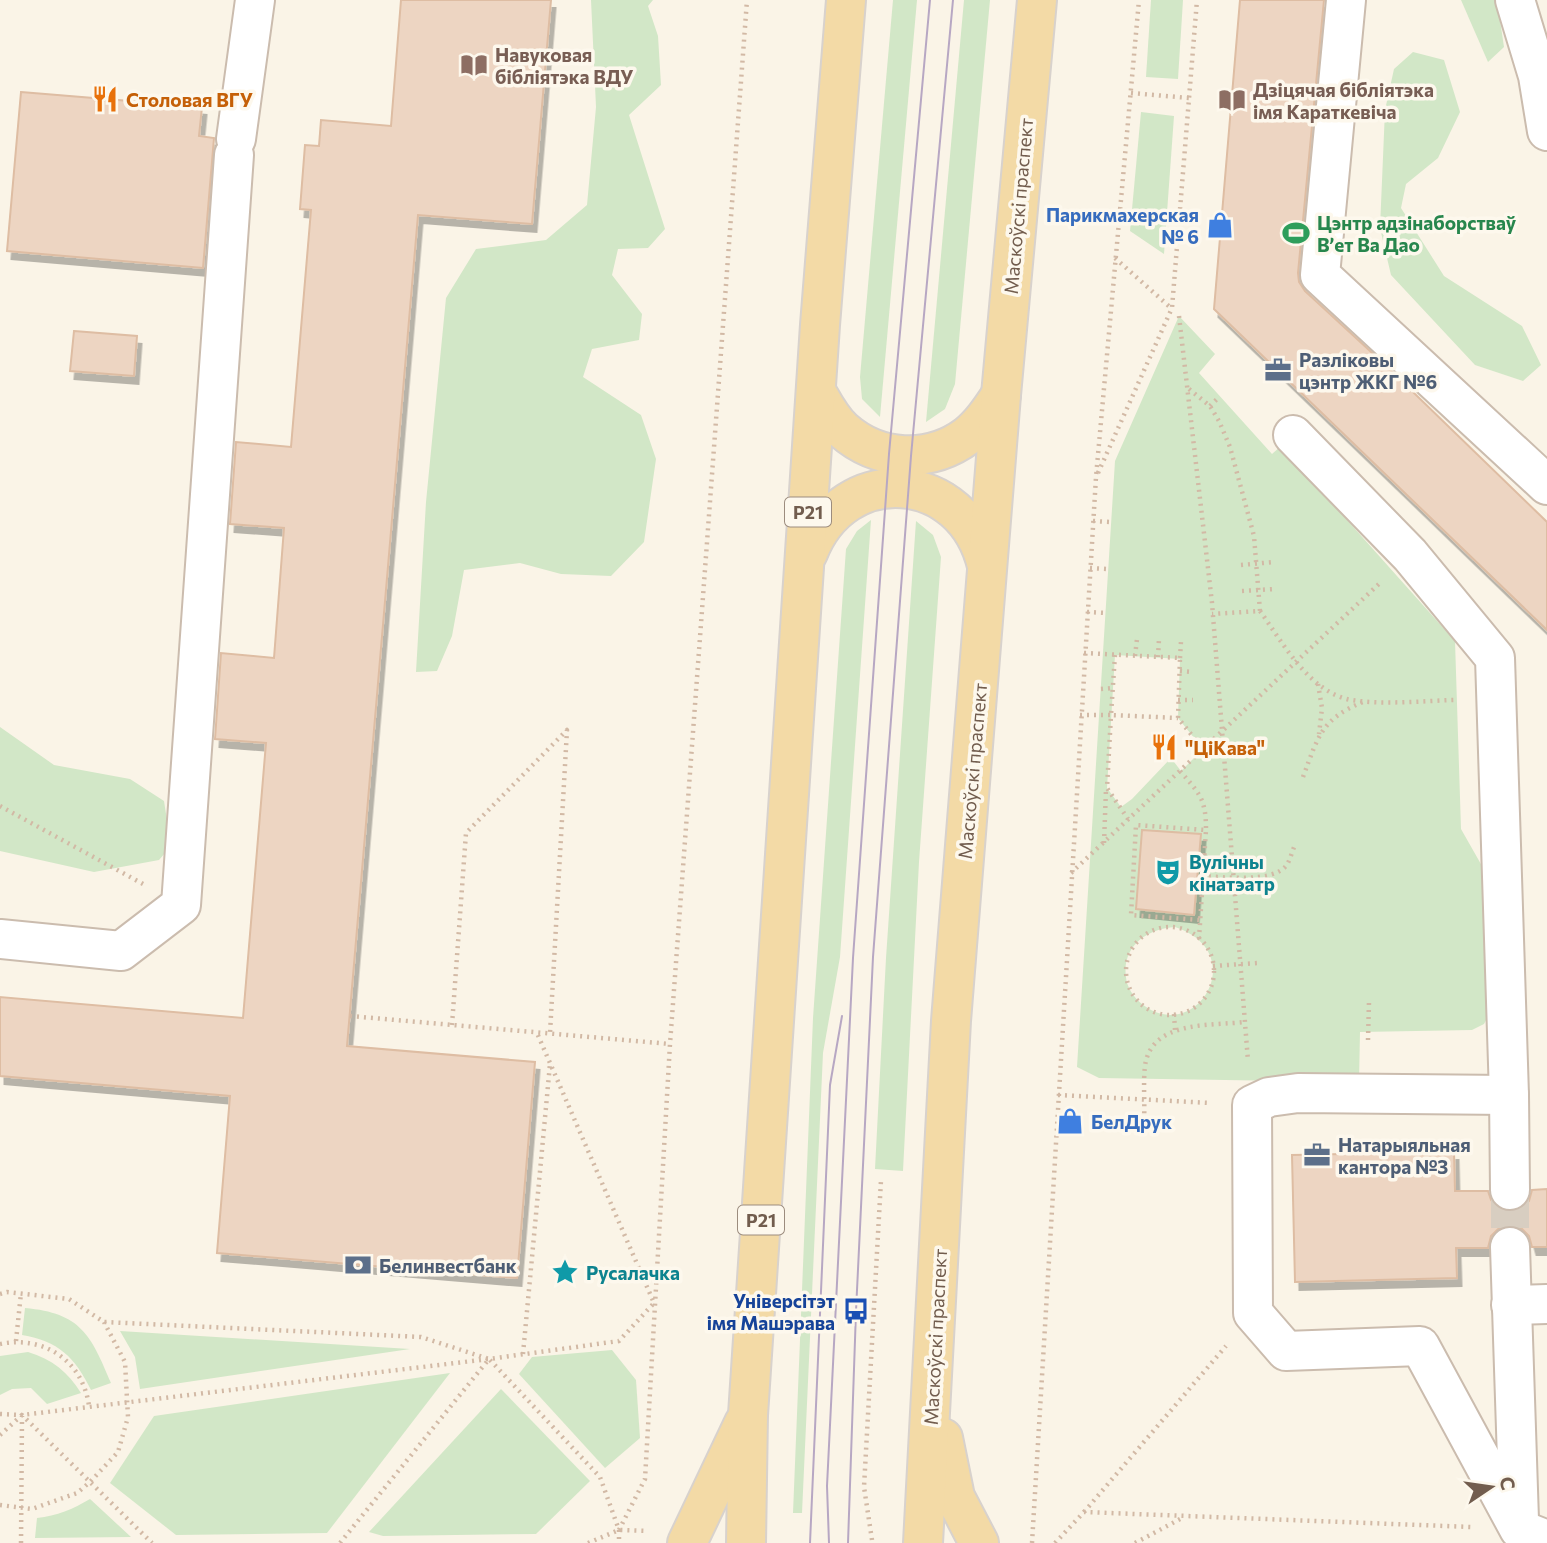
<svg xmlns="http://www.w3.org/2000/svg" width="1547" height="1543" font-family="Commissioner,sans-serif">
<defs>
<filter id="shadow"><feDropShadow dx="4.5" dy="8" stdDeviation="0" flood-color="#0004"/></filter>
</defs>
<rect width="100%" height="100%" fill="#faf4e7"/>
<!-- green -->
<g fill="#d2e7c7" fill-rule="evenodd">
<path d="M591 0H653L648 6 658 36 661 85 629 115 665 229 648 248 618 249 612 275 642 314 639 340 592 349 583 377 641 415 656 459 644 542 611 576 561 574 520 563 464 570 452 636 437 671 416 672 426 502 446 298 476 249 546 240 587 205 596 107Z"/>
<path d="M893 0H917L880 417 862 399 860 377Z"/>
<path d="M964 0H990L955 384 945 409 926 422Z"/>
<path d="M1151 0H1183L1178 79 1146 77Z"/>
<path d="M1461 0H1497L1504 47 1488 62Z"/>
<path d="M1413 52 1444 60 1460 112 1438 158 1406 184 1401 208 1444 276 1522 326 1541 365 1523 381 1475 365 1391 275 1380 228 1385 110 1394 69Z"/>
<path d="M1141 112 1174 116 1164 254 1130 231Z"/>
<path d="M1179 316 1215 354 1199 373 1272 454 1281 446 1455 641 1461 829 1486 873 1491 1011 1484 1024 1472 1030 1360 1032 1359 1082 1099 1078 1077 1067 1115 461ZM1115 655 1180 659 1178 718 1203 749 1181 771 1171 758 1132 799 1121 807 1107 788ZM1175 927C1248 951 1202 1036 1151 1010 1140 1004 1131 995 1127 983 1119 948 1145 929 1175 927Z"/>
<path d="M871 520 840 957 823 1053 802 1513H793L813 1018 846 549 857 531Z"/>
<path d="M916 521 933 535 941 557 919 862 903 1171 875 1169 886 958Z"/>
<path d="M0 727 54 765 130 779 164 801 171 846 159 860 94 872 0 851Z"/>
<path d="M25 1308C81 1313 91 1335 111 1383L91 1390C75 1357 58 1341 22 1335Z"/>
<path d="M120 1331 410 1349 140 1389 135 1357Z"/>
<path d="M612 1350 636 1380 640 1438 605 1468 519 1374 532 1357Z"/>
<path d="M28 1352C52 1359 68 1372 81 1393L47 1404 31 1388 12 1389 0 1395V1356Z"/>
<path d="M450 1373 327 1533 176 1535 110 1483 154 1416Z"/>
<path d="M501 1389 590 1481 536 1534 383 1536 369 1532Z"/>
<path d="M90 1499 131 1537 35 1538 37 1518C57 1516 73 1509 90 1499Z"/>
</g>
<!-- building -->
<g fill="#edd5c2" stroke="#debda3" stroke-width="2" filter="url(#shadow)">
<path d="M401 0H551L532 224 418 215 347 1046 535 1062 517 1278 217 1253 230 1096 0 1076V997L243 1018 266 743 215 739 221 653 274 658 284 528 230 524 236 442 291 447 311 210 300 209 305 145 319 146 321 120 391 126Z"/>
<path d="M1240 0H1324L1298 273 1299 282 1305 291 1382 362 1547 522V630L1214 309Z"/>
<path d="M21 92 202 107 199 136 214 138 203 268 7 251Z"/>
<path d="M74 331 137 336 134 376 70 371Z"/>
<path d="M1142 830 1201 834 1194 915 1136 909Z"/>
<path d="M1454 1152 1455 1191H1488L1491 1200 1499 1209 1511 1212 1522 1208 1529 1201 1532 1190 1547 1189V1247H1532L1529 1236 1521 1228 1509 1225 1498 1229 1491 1236 1488 1248H1456L1457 1278 1295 1282 1292 1155Z"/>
</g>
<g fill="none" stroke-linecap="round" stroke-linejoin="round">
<!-- minor-tunnel -->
<path stroke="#d8cec1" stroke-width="38" stroke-dasharray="38 19" stroke-linecap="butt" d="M1510 1190V1247"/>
<!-- minor casing -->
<g stroke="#cbbcae" stroke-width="42">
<g id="minor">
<path d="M1346 0 1320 275 1547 485"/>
<path d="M1515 0 1538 76 1547 131"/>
<path d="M236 139 255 0"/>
<path d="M1293 435 1410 555 1495 658 1509 1095 1510 1190"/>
<path d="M0 939 121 951 181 905 234 155"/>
<path d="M1509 1095 1298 1093 1269 1097 1252 1105 1253 1313 1286 1351 1420 1346 1519 1529 1547 1540"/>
<path d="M1510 1247 1519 1520"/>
<path d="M1511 1305 1547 1304"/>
</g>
</g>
<!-- major casing -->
<g stroke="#d8d2cd" stroke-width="42">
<g id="major">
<path d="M816 391C824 405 831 419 843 430 878 461 929 464 967 436 981 425 991 410 1001 395"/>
<path d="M808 553C844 460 964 469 987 566"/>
<path d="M943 1438 955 1497 979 1543"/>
<path d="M687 1543 744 1423"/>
<path d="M746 1543 748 1415 820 325 846 0"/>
<path d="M923 1543 951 1021 1001 395 1037 0"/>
</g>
</g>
<!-- path -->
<g stroke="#d2b9a5" stroke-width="4.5" stroke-dasharray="2 5" stroke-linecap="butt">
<path d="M1131 93 1189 98"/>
<path d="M1115 258 1171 308"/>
<path d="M1179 316 1212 603 1248 1061"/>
<path d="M1189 389 1210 406 1219 421 1230 447 1254 536 1260 611 1212 614"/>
<path d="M1210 406 1219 397"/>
<path d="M1098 473 1172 308 1197 0"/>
<path d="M1093 521 1110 522"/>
<path d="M1241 565 1274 562"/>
<path d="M1090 568 1108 569"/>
<path d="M1242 591 1275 589"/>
<path d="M1260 611C1283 643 1309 692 1351 700 1384 705 1421 701 1454 700"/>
<path d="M1087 612 1106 613"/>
<path d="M1084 653 1180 658 1178 718 1203 749"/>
<path d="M1115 655 1111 715 1178 718"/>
<path d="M1135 656 1137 639"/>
<path d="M1158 657 1159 639"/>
<path d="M1180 658 1181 641"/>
<path d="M1180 671 1193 672"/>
<path d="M1318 684 1322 708 1319 734"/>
<path d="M1101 689 1113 688"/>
<path d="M1178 700H1193"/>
<path d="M1080 715H1111L1107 788 1128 819"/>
<path d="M1180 771C1200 794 1206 799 1206 830"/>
<path d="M1303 777C1318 737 1321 719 1363 702"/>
<path d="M0 806 143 884"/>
<path d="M1104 843 1106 789"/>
<path d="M1071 873 1381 582"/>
<path d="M1202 876C1223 877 1272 883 1286 866 1290 861 1292 851 1295 845"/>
<circle cx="1170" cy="971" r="44"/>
<path d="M1199 939 1206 830 1136 825 1131 915 1199 920"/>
<path d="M1213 966 1258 963"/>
<path d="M1174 1014 1175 1030"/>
<path d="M350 1016 670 1044"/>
<path d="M452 1025 466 833 567 730 550 1033"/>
<path d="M1368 1040 1369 1002"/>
<path d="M1058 1095 1211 1103"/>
<path d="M1144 1120C1145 1103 1143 1083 1145 1066 1151 1020 1211 1026 1245 1022"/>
<path d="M0 1294 7 1292 69 1299 104 1322 421 1337 489 1359 340 1543"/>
<path d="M16 1341 21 1293"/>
<path d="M0 1344C44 1335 83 1361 89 1406"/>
<path d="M523 1354 550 1064"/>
<path d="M490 1360 600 1477 619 1530V1543"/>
<path d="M0 1414 22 1415 152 1543"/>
<path d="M0 1435 22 1415 489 1359 619 1341 654 1303 537 1033"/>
<path d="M0 1505 32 1509 77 1493 90 1482 118 1452 128 1417 125 1362 104 1322"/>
<path d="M1084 1512 1226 1346"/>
<path d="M619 1530 645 1479 670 1044 747 0"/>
<path d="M872 1540 864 1487 881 1180"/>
<path d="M21 1543 22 1416"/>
<path d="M588 1543 619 1530 648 1531"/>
<path d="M1032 1543 1096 477 1139 0"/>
<path d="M1055 1543 1084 1512 1471 1527"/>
<path d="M1135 1543 1184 1517"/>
</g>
<!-- minor -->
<use href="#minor" stroke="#fff" stroke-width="38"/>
<!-- major -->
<use href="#major" stroke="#f3daa6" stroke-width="38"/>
<!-- tram -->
<g stroke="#b7a7c3" stroke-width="2">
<path d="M810 1543 830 1085 842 1016"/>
<path d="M829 1543 827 1486 853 958 889 454 930 0"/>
<path d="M848 1543 856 1311 873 957 911 456 953 0"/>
</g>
</g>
<!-- icons -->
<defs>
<g id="library-bare" transform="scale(2.1)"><path d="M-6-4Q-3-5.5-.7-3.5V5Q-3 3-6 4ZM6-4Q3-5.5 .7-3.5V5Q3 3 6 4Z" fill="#8d6e63" stroke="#fdf8ed" stroke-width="2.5" paint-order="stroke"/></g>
<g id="restaurant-bare" transform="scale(2.1)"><path d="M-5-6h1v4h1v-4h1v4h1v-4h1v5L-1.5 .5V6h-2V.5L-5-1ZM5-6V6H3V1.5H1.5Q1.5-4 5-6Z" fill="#e8710a" stroke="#fdf8ed" stroke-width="2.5" paint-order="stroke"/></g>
<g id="shop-bare" transform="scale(2.1)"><path d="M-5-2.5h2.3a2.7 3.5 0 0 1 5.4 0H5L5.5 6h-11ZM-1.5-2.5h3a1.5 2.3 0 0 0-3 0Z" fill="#3f7fe0" stroke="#fdf8ed" stroke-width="2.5" paint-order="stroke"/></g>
<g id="stadium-bare" transform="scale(2.1)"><path d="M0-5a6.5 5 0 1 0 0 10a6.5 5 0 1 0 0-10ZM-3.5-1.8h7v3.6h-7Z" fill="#2e9e5b" stroke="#fdf8ed" stroke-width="2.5" paint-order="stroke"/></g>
<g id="office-bare" transform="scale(2.1)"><path d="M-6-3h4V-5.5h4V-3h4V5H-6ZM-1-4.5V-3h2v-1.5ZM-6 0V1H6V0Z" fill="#5c6f8a" stroke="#fdf8ed" stroke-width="2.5" paint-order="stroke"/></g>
<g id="theatre-bare" transform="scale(2.1)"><path d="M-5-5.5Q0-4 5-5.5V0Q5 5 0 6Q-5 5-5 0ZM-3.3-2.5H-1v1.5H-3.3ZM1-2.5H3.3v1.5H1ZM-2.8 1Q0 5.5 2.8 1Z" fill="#0f9aa8" stroke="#fdf8ed" stroke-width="2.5" paint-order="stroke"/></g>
<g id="bank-bare" transform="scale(2.1)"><path d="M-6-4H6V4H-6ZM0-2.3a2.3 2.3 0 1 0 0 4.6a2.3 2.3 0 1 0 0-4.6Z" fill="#5c6f8a" stroke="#fdf8ed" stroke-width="2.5" paint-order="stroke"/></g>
<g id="sight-bare" transform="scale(2.1)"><path d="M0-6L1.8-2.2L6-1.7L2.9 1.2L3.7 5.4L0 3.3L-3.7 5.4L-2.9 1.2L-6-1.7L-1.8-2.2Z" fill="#0f9aa8" stroke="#fdf8ed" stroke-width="2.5" paint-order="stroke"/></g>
<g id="bus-bare" transform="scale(2.1)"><path d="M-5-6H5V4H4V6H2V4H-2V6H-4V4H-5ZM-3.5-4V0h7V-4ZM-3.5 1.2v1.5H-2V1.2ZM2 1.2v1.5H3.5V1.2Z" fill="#1a4fb4" stroke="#fdf8ed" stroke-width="2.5" paint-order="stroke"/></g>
</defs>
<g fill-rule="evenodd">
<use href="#library-bare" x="474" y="65"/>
<use href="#restaurant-bare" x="105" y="99"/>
<use href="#library-bare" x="1232" y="100"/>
<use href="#shop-bare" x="1220" y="225"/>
<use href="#stadium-bare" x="1296" y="233"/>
<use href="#office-bare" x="1278" y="370"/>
<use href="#restaurant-bare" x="1164" y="747"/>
<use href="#theatre-bare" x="1168" y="872"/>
<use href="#shop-bare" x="1070" y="1121"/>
<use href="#office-bare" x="1317" y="1155"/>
<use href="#bank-bare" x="358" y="1265"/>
<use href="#sight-bare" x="565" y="1272"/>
<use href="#bus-bare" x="856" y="1311"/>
</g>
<g text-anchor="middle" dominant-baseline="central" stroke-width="7" stroke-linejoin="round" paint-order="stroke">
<!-- shield labels -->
<g fill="#fdf8ed" stroke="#9c8c7e" stroke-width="2">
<rect x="785" y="497.5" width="46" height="29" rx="5"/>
<rect x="738" y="1205.5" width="46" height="29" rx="5"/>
</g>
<g font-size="18" font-weight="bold" fill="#725d4e">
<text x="808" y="512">Р21</text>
<text x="761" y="1220">Р21</text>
</g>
<!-- education labels -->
<g font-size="19" font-weight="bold" fill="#785e54" stroke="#fdf8ed" text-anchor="start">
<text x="495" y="54">Навуковая<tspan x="495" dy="22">бібліятэка ВДУ</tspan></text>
<text x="1253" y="89">Дзіцячая бібліятэка<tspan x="1253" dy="22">імя Караткевіча</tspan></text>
</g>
<!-- food labels -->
<g font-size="19" font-weight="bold" fill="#c56008" stroke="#fdf8ed" text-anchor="start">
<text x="126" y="99">Столовая ВГУ</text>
<text x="1185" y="747">"ЦіКава"</text>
</g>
<!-- street labels -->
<g font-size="19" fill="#725d4e" stroke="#fdf8ed">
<text transform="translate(1018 206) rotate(-85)">Маскоўскі праспект</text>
<text transform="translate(972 771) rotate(-85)">Маскоўскі праспект</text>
<text transform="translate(935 1337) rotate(-87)">Маскоўскі праспект</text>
</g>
<!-- shop labels -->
<g font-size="19" font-weight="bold" fill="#366cbe" stroke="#fdf8ed" text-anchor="end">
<text x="1199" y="214">Парикмахерская<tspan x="1199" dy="22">№ 6</tspan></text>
<text x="1091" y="1121" text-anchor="start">БелДрук</text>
</g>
<!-- leisure labels -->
<g font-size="19" font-weight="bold" fill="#27864d" stroke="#fdf8ed" text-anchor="start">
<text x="1317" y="222">Цэнтр адзінаборстваў<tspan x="1317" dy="22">Вʼет Ва Дао</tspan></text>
</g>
<!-- service labels -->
<g font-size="19" font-weight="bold" fill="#4e5e75" stroke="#fdf8ed" text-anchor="start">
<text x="1299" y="359">Разліковы<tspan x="1299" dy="22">цэнтр ЖКГ №6</tspan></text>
<text x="1338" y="1144">Натарыяльная<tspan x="1338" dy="22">кантора №3</tspan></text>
<text x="379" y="1265">Белинвестбанк</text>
</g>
<!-- culture labels -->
<g font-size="19" font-weight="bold" fill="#0d838f" stroke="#fdf8ed" text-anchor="start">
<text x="1189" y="861">Вулічны<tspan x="1189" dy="22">кінатэатр</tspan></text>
<text x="586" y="1272">Русалачка</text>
</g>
<!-- transit labels -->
<g font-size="19" font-weight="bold" fill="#164399" stroke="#fdf8ed" text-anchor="end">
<text x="835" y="1300">Універсітэт<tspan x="835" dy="22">імя Машэрава</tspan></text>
</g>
</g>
<!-- north arrow -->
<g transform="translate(1491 1487) rotate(77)" stroke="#fdf8ed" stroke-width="5" paint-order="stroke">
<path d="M0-5L12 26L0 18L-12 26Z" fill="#725d4e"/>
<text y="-10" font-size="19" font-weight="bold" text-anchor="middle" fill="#725d4e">С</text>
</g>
</svg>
